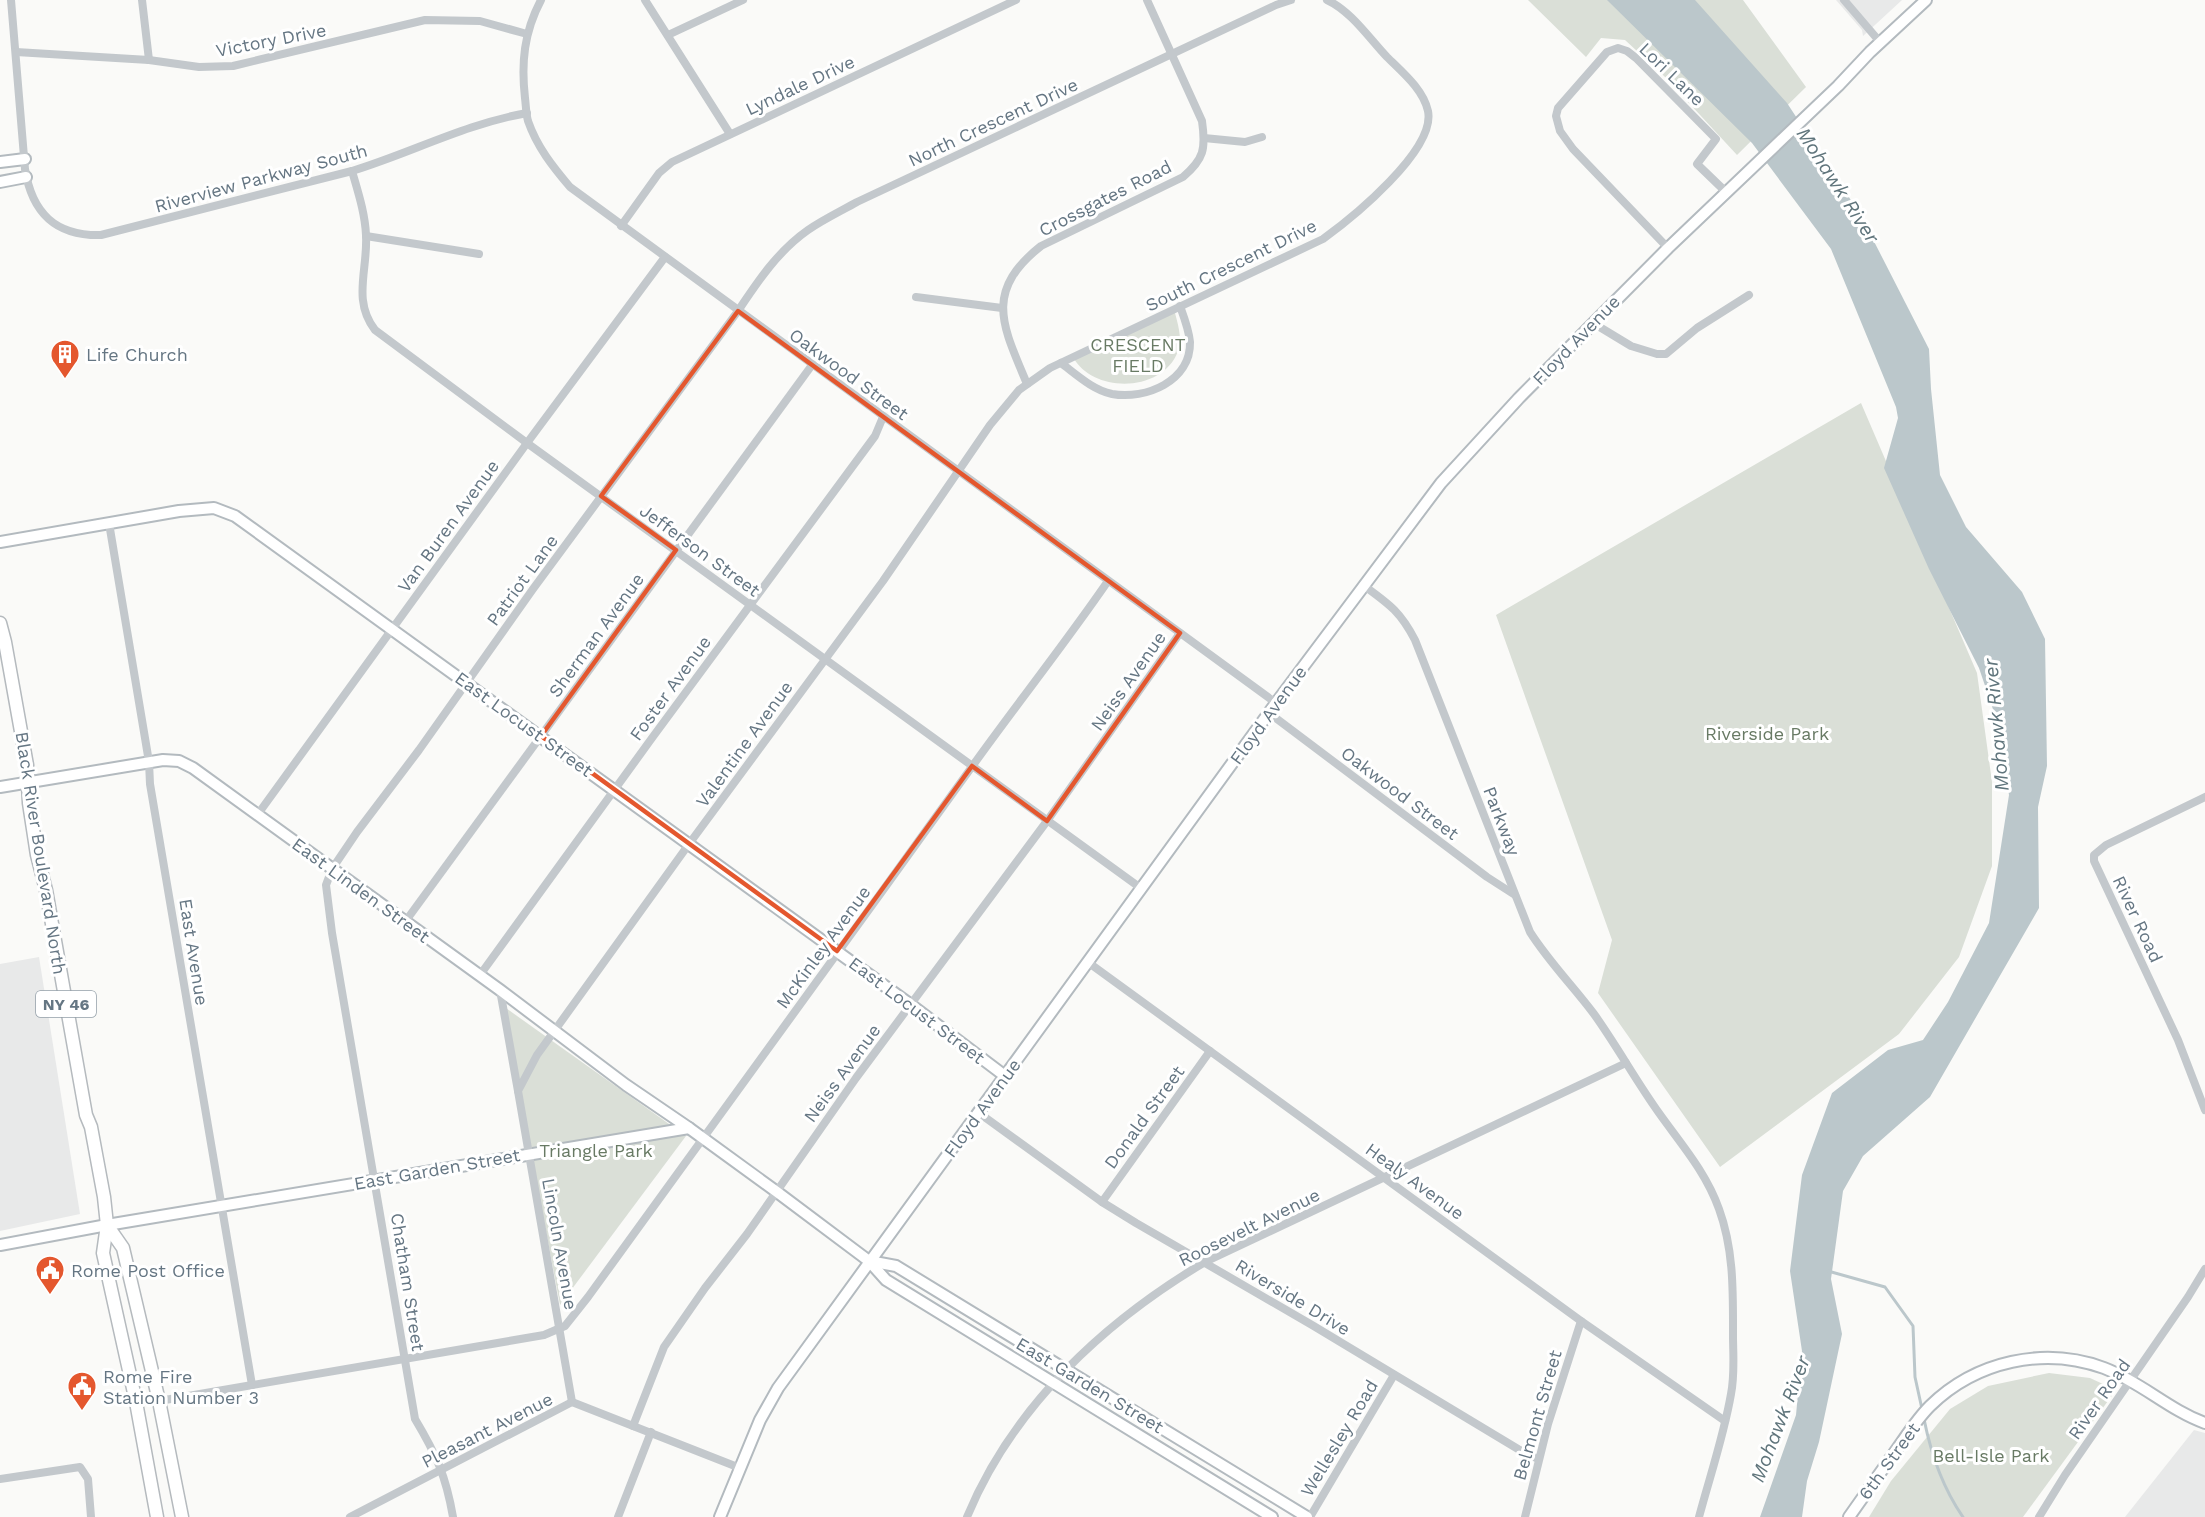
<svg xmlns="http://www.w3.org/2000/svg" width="2205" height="1517" font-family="'Work Sans',sans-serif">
<rect width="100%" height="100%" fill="#fafaf8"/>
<!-- built -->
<g fill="#e8e9e9">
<path d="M1836 0H1902L1863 36 1862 30Z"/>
<path d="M39 957 80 1214 0 1231V964Z"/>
<path d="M2194 1430 2205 1433V1517H2125Z"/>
</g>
<!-- green -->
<g fill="#dadfd7">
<path d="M1528 0H1743L1806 87 1737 155 1664 76 1625 40 1601 38 1586 57Z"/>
<path d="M1174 309C1177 322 1183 337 1178 351 1163 393 1093 394 1073 357Z"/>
<path d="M1861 403 1977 673 1992 782V866L1959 957 1899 1034 1720 1167 1598 993 1612 940 1496 615Z"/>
<path d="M503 1006 686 1136 560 1305Z"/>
<path d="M2049 1373 2090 1378 2116 1390 2023 1517H1869L1891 1481 1950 1409 1988 1386Z"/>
</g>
<!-- water -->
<path fill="#bbc7cb" d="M1607 0H1695L1787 103 1860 214 1929 349 1931 389 1940 475 1966 527 2022 592 2045 639 2047 766 2038 807 2039 908 1930 1097 1863 1156 1843 1191 1831 1279 1842 1334 1819 1442 1807 1481 1802 1517H1760L1796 1415 1802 1351 1790 1271 1802 1175 1832 1093 1888 1050 1923 1040 1948 1002 1989 923 2009 795 1999 727 1979 668 1929 569 1884 468 1898 418 1896 407 1831 249 1752 143Z"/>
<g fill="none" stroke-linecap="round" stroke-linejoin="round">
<!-- stream -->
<g stroke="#bbc7cb" stroke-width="3">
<path d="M1828 1271 1885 1287 1913 1326 1915 1377 1922 1409"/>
<path d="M1924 1419C1931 1454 1942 1487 1963 1517"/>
</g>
<!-- secondary casing -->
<g stroke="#b3babf" stroke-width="14">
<g id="secondary">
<path d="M0 162 25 159"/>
<path d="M0 182 26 177"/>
<path d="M0 542 179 511 214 508 235 516 911 1005 1005 1076"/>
<path d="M0 787 163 760 179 761 193 768 500 990 626 1085 689 1128 777 1192 869 1261 886 1280 1272 1517"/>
<path d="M0 1245 107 1225 689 1128"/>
<path d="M869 1261 896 1266 1307 1517"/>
<path d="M720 1517 760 1420 778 1388 1276 703 1441 483 1519 398 1668 248 1838 86 1870 52 1926 0"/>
<path d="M1849 1517C1865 1494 1881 1472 1897 1449 1907 1435 1917 1419 1930 1406 1976 1361 2044 1346 2104 1368 2141 1382 2169 1410 2205 1423"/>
</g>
</g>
<!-- primary casing -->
<g stroke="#b5babe" stroke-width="15">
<g id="primary">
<path d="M0 623 5 642 27 765 29 803 37 855 46 890 86 1115 91 1127 104 1197 107 1225 103 1253 136 1402 157 1517"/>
<path d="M107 1225 123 1248 159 1401 182 1517"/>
</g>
</g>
<!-- street -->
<g stroke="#c3c8cc" stroke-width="8">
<path d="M11 0 25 169C32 213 55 236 101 235L352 171C411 153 465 124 527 113"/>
<path d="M142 0 149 60"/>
<path d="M541 0C524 32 521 63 525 98 526 106 526 114 528 121 537 147 553 167 570 187L1276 703"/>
<path d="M645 0 730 134"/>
<path d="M1844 0 1880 42"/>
<path d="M668 35 743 0"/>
<path d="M16 52 149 60 199 67 233 66 425 20 480 21 527 34"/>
<path d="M1204 138 1245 142 1262 137"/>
<path d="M352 171C358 192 365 213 366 235 368 270 352 300 375 330L527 443 1142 889"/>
<path d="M621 226 659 173 672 162 1016 0"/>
<path d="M366 236 479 254"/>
<path d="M1668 248 1573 149 1560 131 1556 116 1558 108 1607 52 1618 48 1627 51 1636 58 1716 139 1697 164 1726 192"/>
<path d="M916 297 1002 308"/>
<path d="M1593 323 1631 346 1657 354H1666L1697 328 1749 295"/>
<path d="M1061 363C1077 375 1093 390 1112 394 1146 400 1191 381 1190 342 1189 330 1184 317 1180 306"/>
<path d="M1027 384C1003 326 983 292 1041 246L1183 177C1204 159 1206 149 1202 121L1147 0"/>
<path d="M109 523 149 762 150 784 252 1385"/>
<path d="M1363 585C1389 604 1400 611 1415 640L1530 932C1549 962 1573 986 1594 1014 1617 1046 1636 1081 1659 1113 1681 1144 1706 1172 1719 1209 1734 1250 1733 1292 1733 1335 1733 1354 1735 1374 1731 1394 1724 1435 1710 1476 1699 1517"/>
<path d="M1269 713 1487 877 1515 895"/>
<path d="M2205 797 2106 845 2094 855V861L2178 1040 2205 1110"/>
<path d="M258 814 527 443 665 257"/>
<path d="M405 922 812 365"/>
<path d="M1089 963 1581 1321 1725 1421"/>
<path d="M480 975 652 738 875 436 883 417"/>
<path d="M500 990 518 1091"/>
<path d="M979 1113 1102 1202 1136 1223 1312 1325 1518 1449 1538 1459"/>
<path d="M1102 1202 1210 1051"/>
<path d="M136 1402 159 1401 544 1335 565 1326 588 1297C715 1121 844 945 971 768 1016 705 1064 645 1108 581"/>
<path d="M572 1402 518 1091 537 1055 689 844 883 581 990 425 1019 390 1050 368 1323 239C1352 218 1436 150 1428 111 1423 89 1402 72 1387 57 1369 38 1351 11 1327 0"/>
<path d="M572 1402 740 1468"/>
<path d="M633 1426 664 1347 705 1288 747 1234 856 1078 1047 821 1180 633"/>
<path d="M0 1479 80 1467 88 1479 91 1517"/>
<path d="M350 1517 572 1402"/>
<path d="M453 1517C446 1476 436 1454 415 1419L332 933 326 885 332 869 357 832 419 750 533 589 738 311C758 281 778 251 808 230 824 219 841 211 857 202L1276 5 1291 0"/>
<path d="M618 1517 651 1432"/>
<path d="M967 1517C1013 1406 1104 1322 1205 1262L1626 1063"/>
<path d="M1310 1517 1394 1375"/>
<path d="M1525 1517 1548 1424 1581 1321"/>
<path d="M2039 1517 2065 1475 2188 1297 2205 1269"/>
</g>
<!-- secondary -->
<use href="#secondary" stroke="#fff" stroke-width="10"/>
<!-- primary -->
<use href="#primary" stroke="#fff" stroke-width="12"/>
</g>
<!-- marked area -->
<path fill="none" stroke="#e4572e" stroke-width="4.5" stroke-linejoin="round" d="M738 311 1180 633 1047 821 972 766 837 951 541 736 676 550 601 496Z"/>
<!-- icons -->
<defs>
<g id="building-pin" transform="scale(1.5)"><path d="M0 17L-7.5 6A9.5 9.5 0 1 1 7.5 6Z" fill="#e4572e" stroke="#fff"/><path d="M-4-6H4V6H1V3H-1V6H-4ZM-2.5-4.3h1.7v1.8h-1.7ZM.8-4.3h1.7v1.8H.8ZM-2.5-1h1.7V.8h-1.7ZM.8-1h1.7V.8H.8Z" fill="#fff"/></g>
<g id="civic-pin" transform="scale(1.5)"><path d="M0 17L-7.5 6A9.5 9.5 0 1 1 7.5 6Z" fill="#e4572e" stroke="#fff"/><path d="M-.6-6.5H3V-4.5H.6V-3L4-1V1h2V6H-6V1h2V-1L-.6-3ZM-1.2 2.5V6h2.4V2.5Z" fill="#fff"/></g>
</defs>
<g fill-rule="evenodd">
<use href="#building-pin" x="65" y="354"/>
<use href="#civic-pin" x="50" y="1270"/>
<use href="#civic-pin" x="82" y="1386"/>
</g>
<g text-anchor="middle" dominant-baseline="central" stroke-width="6" stroke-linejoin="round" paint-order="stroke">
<!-- shield labels -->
<rect fill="#fff" stroke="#939fa8" stroke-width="1.5" x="36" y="991" width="60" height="26" rx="4.5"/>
<g font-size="16" font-weight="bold" fill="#657683">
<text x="66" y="1004">NY 46</text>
</g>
<!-- street labels -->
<g font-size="18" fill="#657683" stroke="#fff">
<text transform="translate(271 40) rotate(-11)">Victory Drive</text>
<text transform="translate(1672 74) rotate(44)">Lori Lane</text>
<text transform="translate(800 85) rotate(-25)">Lyndale Drive</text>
<text transform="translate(993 122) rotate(-25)">North Crescent Drive</text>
<text transform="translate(261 178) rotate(-15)">Riverview Parkway South</text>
<text transform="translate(1105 198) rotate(-27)">Crossgates Road</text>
<text transform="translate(1231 265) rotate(-26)">South Crescent Drive</text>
<text transform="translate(1576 340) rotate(-46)">Floyd Avenue</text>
<text transform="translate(849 374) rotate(36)">Oakwood Street</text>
<text transform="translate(448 526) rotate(-54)">Van Buren Avenue</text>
<text transform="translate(700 550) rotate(36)">Jefferson Street</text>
<text transform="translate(522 580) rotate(-54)">Patriot Lane</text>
<text transform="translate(596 635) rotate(-54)">Sherman Avenue</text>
<text transform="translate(1128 681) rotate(-55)">Neiss Avenue</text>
<text transform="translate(670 688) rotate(-54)">Foster Avenue</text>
<text transform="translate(1268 715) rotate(-54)">Floyd Avenue</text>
<text transform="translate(524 724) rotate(36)">East Locust Street</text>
<text transform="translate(744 744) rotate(-54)">Valentine Avenue</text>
<text transform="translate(1400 793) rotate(37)">Oakwood Street</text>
<text transform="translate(1502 821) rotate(69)">Parkway</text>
<text transform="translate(41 853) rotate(81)">Black River Boulevard North</text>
<text transform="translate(361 890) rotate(36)">East Linden Street</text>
<text transform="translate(2138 919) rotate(65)">River Road</text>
<text transform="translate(823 947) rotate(-54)">McKinley Avenue</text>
<text transform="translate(194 952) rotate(81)">East Avenue</text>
<text transform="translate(917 1010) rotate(37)">East Locust Street</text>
<text transform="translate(842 1073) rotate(-54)">Neiss Avenue</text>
<text transform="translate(982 1108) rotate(-54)">Floyd Avenue</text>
<text transform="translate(1144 1117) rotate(-54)">Donald Street</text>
<text transform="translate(437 1169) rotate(-10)">East Garden Street</text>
<text transform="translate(1415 1181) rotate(36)">Healy Avenue</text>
<text transform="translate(1249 1227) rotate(-26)">Roosevelt Avenue</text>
<text transform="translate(560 1244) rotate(80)">Lincoln Avenue</text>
<text transform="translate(408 1282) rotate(81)">Chatham Street</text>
<text transform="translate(1293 1297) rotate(31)">Riverside Drive</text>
<text transform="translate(1090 1385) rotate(31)">East Garden Street</text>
<text transform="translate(2099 1399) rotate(-55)">River Road</text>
<text transform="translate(1537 1415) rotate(-74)">Belmont Street</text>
<text transform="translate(487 1430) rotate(-27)">Pleasant Avenue</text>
<text transform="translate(1339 1438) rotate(-59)">Wellesley Road</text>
<text transform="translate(1889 1461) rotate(-54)">6th Street</text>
</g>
<!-- park labels -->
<g font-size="18" fill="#687a64" stroke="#fff">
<text x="1138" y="344">CRESCENT<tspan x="1138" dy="21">FIELD</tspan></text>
<text x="1767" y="733">Riverside Park</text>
<text x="596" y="1150">Triangle Park</text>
<text x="1991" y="1455">Bell-Isle Park</text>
</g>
<!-- poi labels -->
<g font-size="18" fill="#657683" stroke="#fff" text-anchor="start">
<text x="86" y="354">Life Church</text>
<text x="71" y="1270">Rome Post Office</text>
<text x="103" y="1376">Rome Fire<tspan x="103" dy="21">Station Number 3</tspan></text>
</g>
<!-- water labels -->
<g font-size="20" font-style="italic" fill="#60757c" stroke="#fff">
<text transform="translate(1838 185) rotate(57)">Mohawk River</text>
<text transform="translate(1996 725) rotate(-95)">Mohawk River</text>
<text transform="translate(1780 1419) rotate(-69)">Mohawk River</text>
</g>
</g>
</svg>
